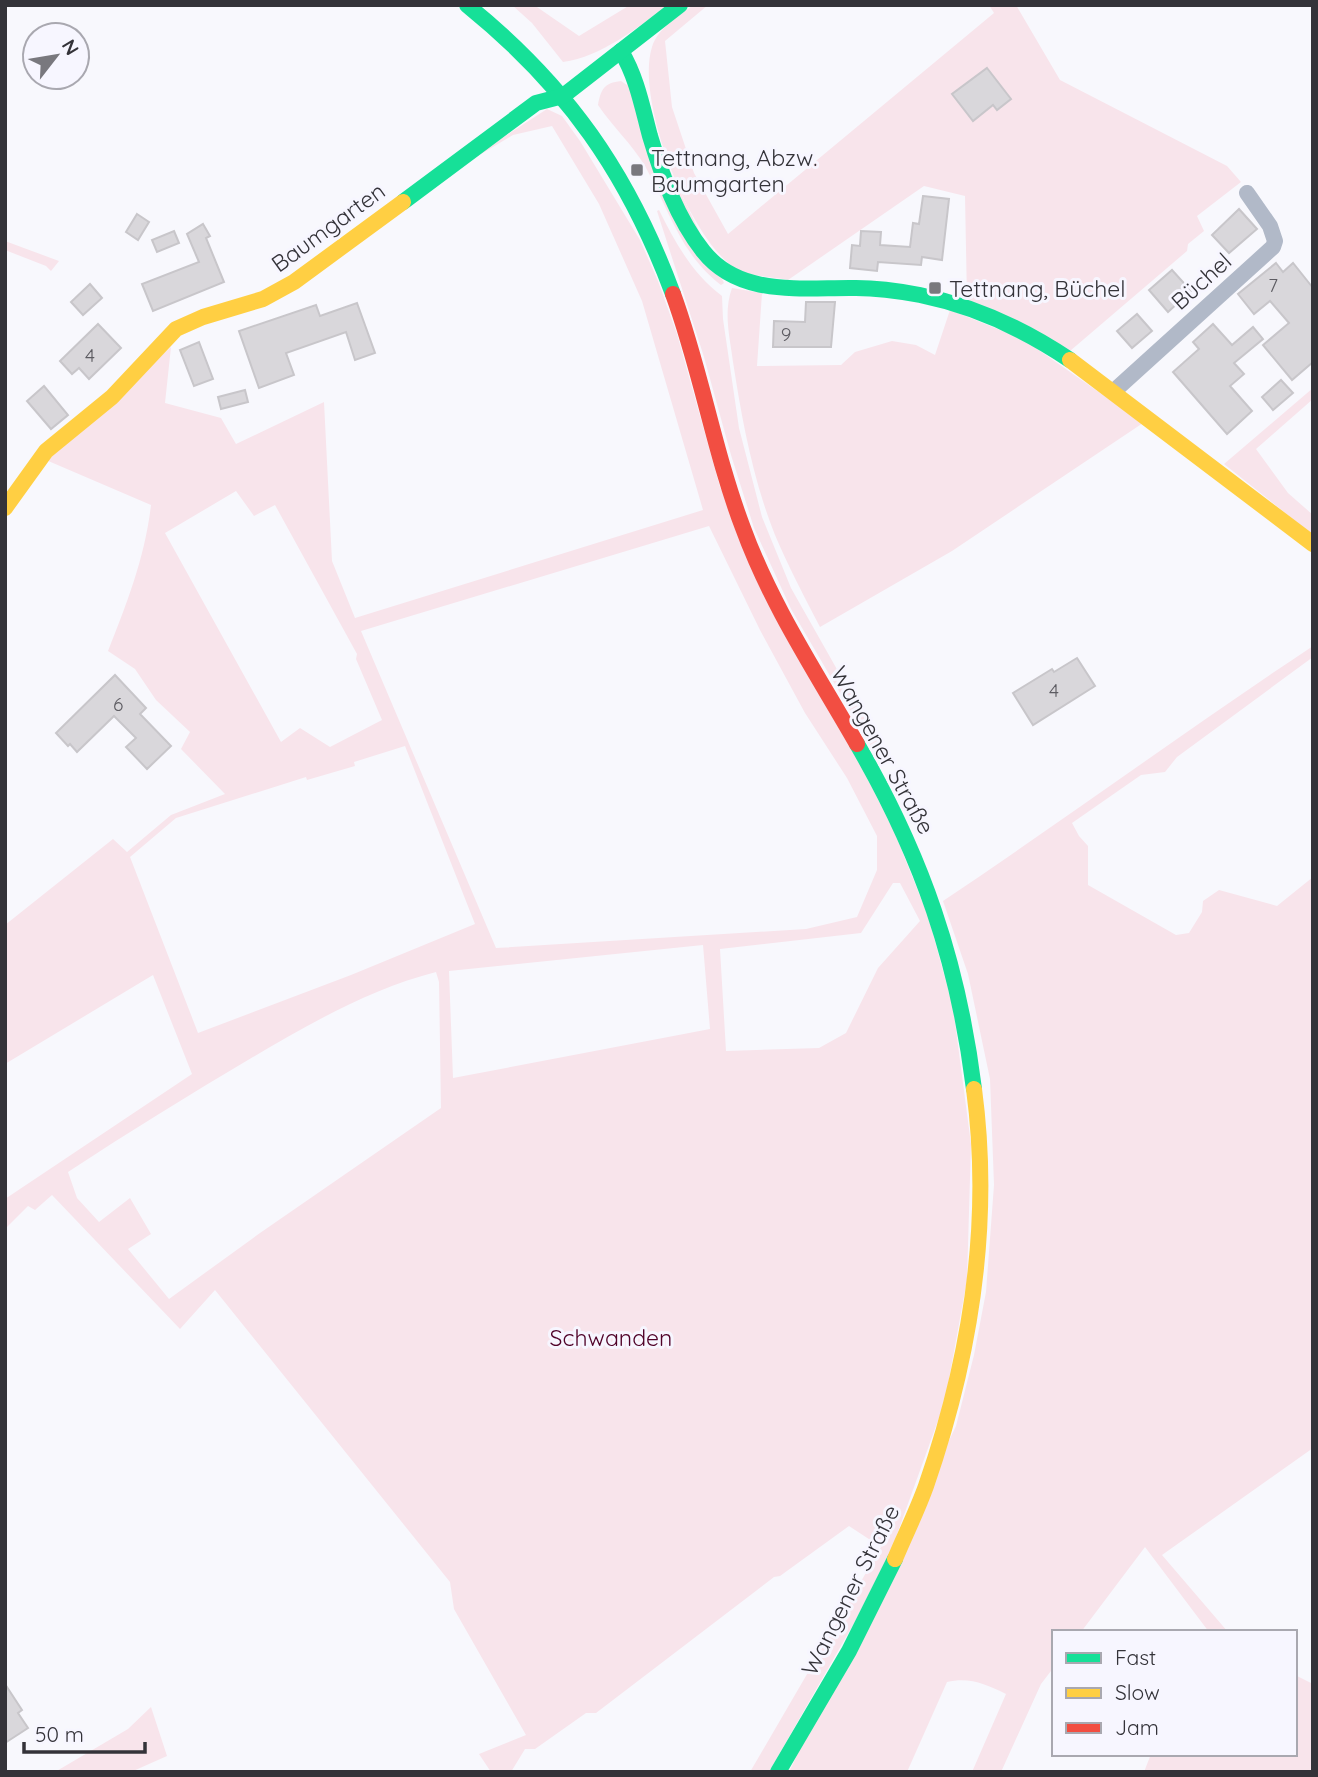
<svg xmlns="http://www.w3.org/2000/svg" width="1318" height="1777" font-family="Quicksand,sans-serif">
<rect width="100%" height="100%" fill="#f8f8fd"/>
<!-- green -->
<g fill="#f8e4eb" fill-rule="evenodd">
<path d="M512 5H534L579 36 630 5H669C637 27 602 57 563 62L532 23Z"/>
<path d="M693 5H708L665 41 672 107 694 173 728 234 994 13 989 5H1016L1060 80 1227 166 1241 182 1197 216 1204 231 1188 244 1187 251 1070 351 967 300 965 196 924 186 788 280C775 277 746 276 736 269 689 239 635 100 652 47 658 28 678 17 693 5Z"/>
<path d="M621 81 630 87 724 283 721 285C680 254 669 209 645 166 632 144 612 126 598 105 601 89 604 83 621 81Z"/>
<path d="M547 109 562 116 580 141 640 240 658 281 677 334 720 487 894 831 928 916 953 1007 971 1144 967 1280 945 1401 891 1551 854 1623 769 1772H750L881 1547 849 1526 780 1576 774 1577 596 1713H586L535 1749H525L511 1772H491L479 1754 526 1735 454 1609 450 1582 215 1290 180 1329 52 1195 35 1210 28 1206 5 1229V1199L192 1074 153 975 5 1064V925L113 839 127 852 171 815 225 794 181 749 190 732 156 700 135 669 108 651C127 603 145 557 151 505L46 460 171 347 165 403 221 418 236 444 324 402 332 561 355 618 703 510 642 301 599 204 552 126 513 135 436 181ZM236 491 254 516 275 505 357 654 356 659 382 720 330 747 300 728 281 742 165 533ZM709 526 760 630 805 713 847 778 877 836V870L857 917 806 929 496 948 361 631ZM405 746 475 924 351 975 198 1033 130 857 176 818 306 777 307 780 355 766 354 762ZM893 883H900L920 921 878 968 846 1033 819 1048 726 1051 720 949 861 933ZM703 945 710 1029 453 1078 449 971ZM436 972 439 982 441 1108 260 1233 169 1299 128 1249 151 1234 130 1198 99 1222 77 1198 68 1172C129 1132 190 1094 253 1057 311 1023 370 989 436 972Z"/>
<path d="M659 210C676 244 692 273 722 296L723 319 739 428 762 517 791 588 882 749 875 753 791 609 754 528 731 455 704 357 657 211Z"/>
<path d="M5 241 59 261 51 271 46 266 5 250Z"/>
<path d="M732 288 762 293 757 366 841 365 855 352 892 341 916 345 935 355 950 310 1023 339 1143 423 952 551 820 627C804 596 788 566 775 535 753 480 742 420 733 362 730 337 723 313 732 288Z"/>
<path d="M1313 388V399L1256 449 1288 493 1313 515V535L1224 464Z"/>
<path d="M1313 646V657L1177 757 1165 772 1141 775 1072 823 1079 836 1088 846V885L1176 935 1189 933 1202 912 1203 901 1219 890 1277 906 1313 877V1448L1162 1555 1228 1632H1209L1145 1547 1081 1632H1054V1667L1041 1684 1001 1772H972L1006 1694C985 1684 970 1677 947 1682L907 1772H789L956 1426 974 1355 986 1292 994 1185 990 1079 968 974 943 901C1067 818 1188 729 1313 646Z"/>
<path d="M1295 1675 1313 1684V1772H1144L1151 1754H1295Z"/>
<path d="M151 1707 167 1756 131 1772H55L128 1729Z"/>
</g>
<!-- building -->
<g fill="#d9d7db" stroke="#c8c6ca" stroke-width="2">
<path d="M987 68 1011 99 997 110 993 105 973 121 952 94Z"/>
<path d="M923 196 949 199 942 260 922 257 921 265 878 262 877 271 850 268 852 245 860 246 861 231 881 232 880 245 910 247 913 223 919 224Z"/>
<path d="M1239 209 1257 229 1229 253 1212 235Z"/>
<path d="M137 214 149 222 138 240 126 232Z"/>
<path d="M203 224 210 236 206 238 224 282 153 311 142 284 199 262 187 234Z"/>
<path d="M174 231 179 243 157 252 152 240Z"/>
<path d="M1276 263 1283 272 1293 263 1313 288V362L1292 380 1263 345 1289 323 1270 301 1254 314 1238 294Z"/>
<path d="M1172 270 1191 291 1168 312 1149 290Z"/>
<path d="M90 284 102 298 83 315 71 302Z"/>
<path d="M806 302H835L831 347H773L774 321 805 322Z"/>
<path d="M357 303 375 353 355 360 346 332 286 353 294 375 259 388 239 331 316 305 320 316Z"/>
<path d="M1137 314 1152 331 1132 348 1117 331Z"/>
<path d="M98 324 121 348 89 379 79 368 72 374 60 361Z"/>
<path d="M1213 324 1232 345 1253 327 1263 339 1234 363 1244 374 1230 386 1252 411 1227 434 1173 372 1199 349 1193 342Z"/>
<path d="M199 342 213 379 194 386 180 350Z"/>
<path d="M1281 380 1293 393 1273 410 1262 397Z"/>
<path d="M44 386 68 415 51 429 27 401Z"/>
<path d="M245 390 248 402 221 409 218 397Z"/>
<path d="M1077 658 1095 686 1033 725 1013 693 1052 669 1054 672Z"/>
<path d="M115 675 146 708 140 714 171 746 147 769 126 747 136 738 114 716 77 752 70 744 68 746 56 733Z"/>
<path d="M5 1684 22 1710 18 1713 28 1728 5 1743Z"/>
</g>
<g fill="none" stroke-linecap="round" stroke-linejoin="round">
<!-- street -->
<path stroke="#b1b9c8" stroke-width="16" d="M1113 392 1273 247 1275 241 1270 226 1247 193"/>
<!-- fast -->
<g stroke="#16e098" stroke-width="16">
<path d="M467 5C567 86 628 173 673 294"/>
<path d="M621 51C637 78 642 106 650 136 662 176 677 218 703 251 740 298 803 287 856 288 878 288 899 291 920 295 974 306 1024 329 1070 360"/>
<path d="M403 202 536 103 563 96 680 5"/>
<path d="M857 744C922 856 958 961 974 1089"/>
<path d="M778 1772 849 1651 895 1559"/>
</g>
<!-- slow -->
<g stroke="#ffcf43" stroke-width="16">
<path d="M1070 360 1313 544"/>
<path d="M5 508 46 451 112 397 176 329 203 317 263 299 294 282 403 202"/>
<path d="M895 1559C905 1535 917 1511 926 1486 970 1359 992 1223 974 1089"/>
</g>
<!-- jam -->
<path stroke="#f24e42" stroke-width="16" d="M673 294C701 370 714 452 743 528 771 605 817 674 857 744"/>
</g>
<!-- markers -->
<g fill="#79787e" stroke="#f7f6ff" stroke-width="2.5">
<rect x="630" y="163" width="14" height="14" rx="3.5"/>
<rect x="928" y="281" width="14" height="14" rx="3.5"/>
</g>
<g text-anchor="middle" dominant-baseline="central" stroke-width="6" stroke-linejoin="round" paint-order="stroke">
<!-- number labels -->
<g font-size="19" fill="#5d5c62">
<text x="1273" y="285">7</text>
<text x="786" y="334">9</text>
<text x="90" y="355">4</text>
<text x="1054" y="690">4</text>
<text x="118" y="704">6</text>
</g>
<!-- poi labels -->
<g font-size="23" fill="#343339" stroke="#f7f6ff" text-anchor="start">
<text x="651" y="157">Tettnang, Abzw.<tspan x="651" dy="26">Baumgarten</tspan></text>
<text x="949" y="288">Tettnang, Büchel</text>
</g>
<!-- street labels -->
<g font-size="23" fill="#343339" stroke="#f7f6ff">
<text transform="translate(328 227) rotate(-36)">Baumgarten</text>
<text transform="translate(1201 281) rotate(-42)">Büchel</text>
<text transform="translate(883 750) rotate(61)">Wangener Straße</text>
<text transform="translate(850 1590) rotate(-63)">Wangener Straße</text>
</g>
<!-- park labels -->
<g font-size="23" fill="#500228" stroke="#f7f6ff">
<text x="611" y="1337">Schwanden</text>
</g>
</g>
<!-- border -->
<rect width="1318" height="1777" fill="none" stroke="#343339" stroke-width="14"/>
<!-- legend -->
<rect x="1052" y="1630" width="245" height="126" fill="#f7f6ff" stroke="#a9a8b0" stroke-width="2"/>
<rect x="1066" y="1653" width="35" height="10" fill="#16e098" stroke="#a9a8b0" stroke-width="2"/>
<text x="1115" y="1665" font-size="21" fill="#343339">Fast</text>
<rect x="1066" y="1688" width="35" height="10" fill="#ffcf43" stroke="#a9a8b0" stroke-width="2"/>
<text x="1115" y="1700" font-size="21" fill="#343339">Slow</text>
<rect x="1066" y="1723" width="35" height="10" fill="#f24e42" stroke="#a9a8b0" stroke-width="2"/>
<text x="1115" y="1735" font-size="21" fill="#343339">Jam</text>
<!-- north arrow -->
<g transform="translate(56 56) rotate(59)"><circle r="33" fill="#f7f6ff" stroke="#a9a8b0" stroke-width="2"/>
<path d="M0-5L12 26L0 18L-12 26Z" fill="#79787e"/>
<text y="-10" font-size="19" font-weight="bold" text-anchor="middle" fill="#343339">N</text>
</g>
<!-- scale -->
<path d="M24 1742v10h121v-10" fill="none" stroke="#343339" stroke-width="3.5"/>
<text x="35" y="1742" font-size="21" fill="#343339" stroke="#f7f6ff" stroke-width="5" paint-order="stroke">50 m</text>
</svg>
